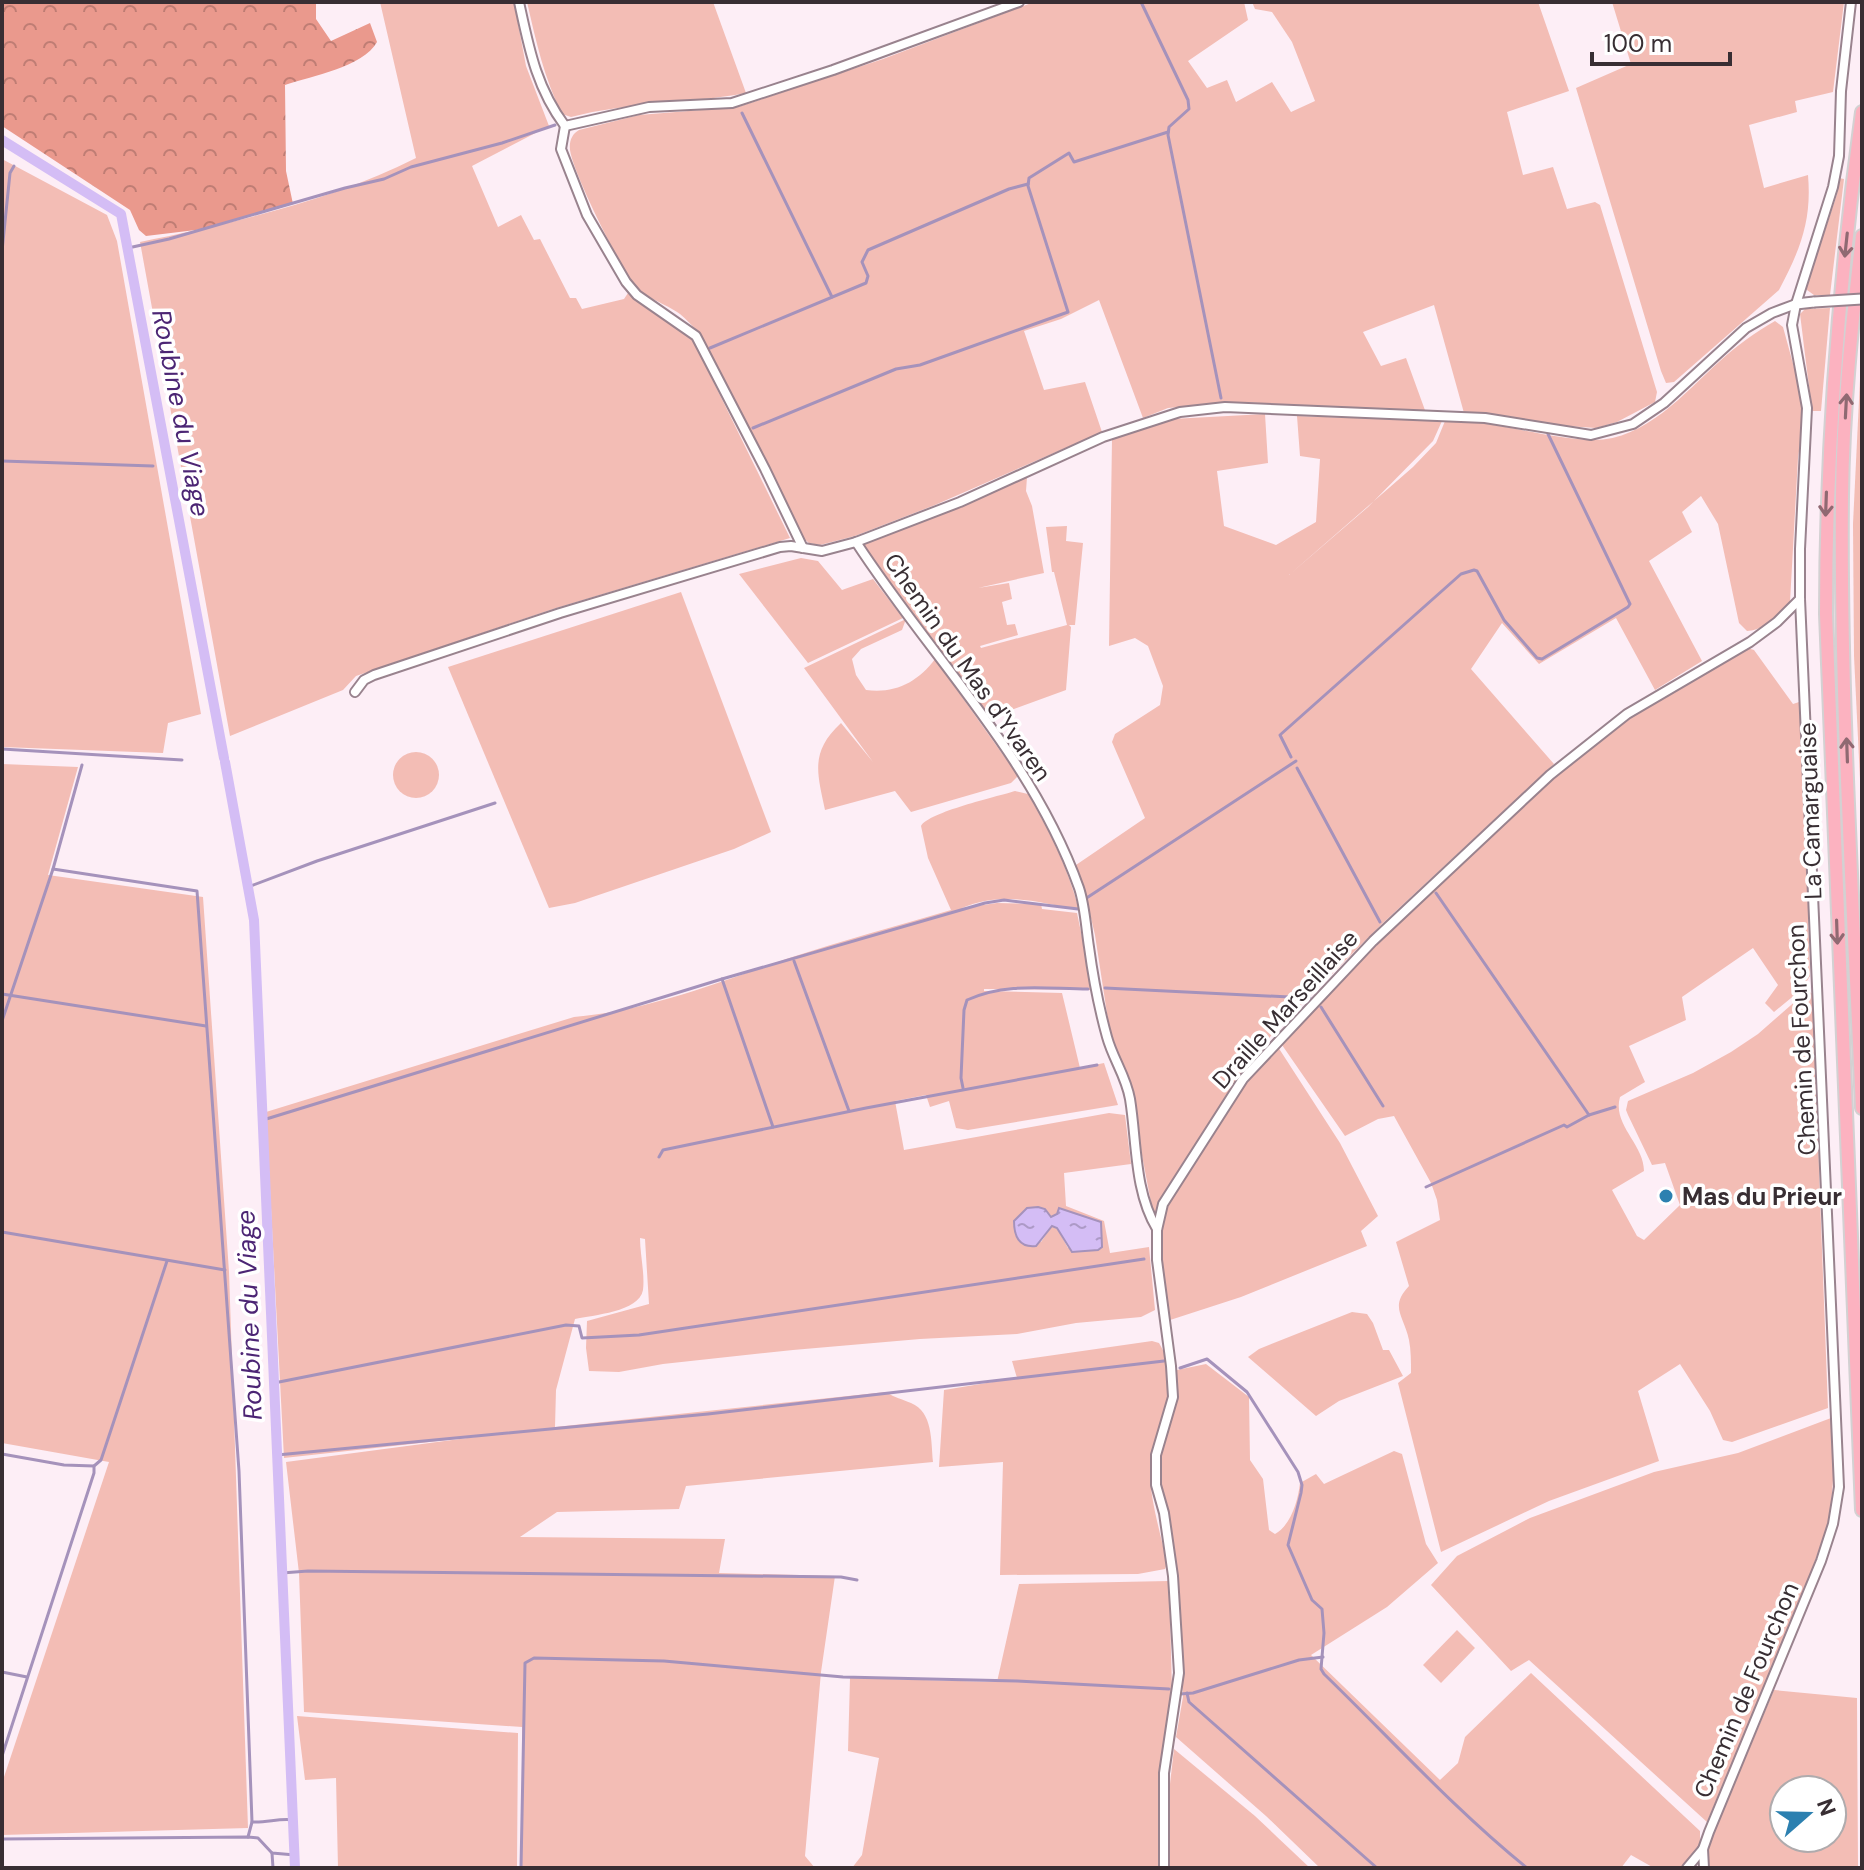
<svg xmlns="http://www.w3.org/2000/svg" width="1864" height="1870" font-family="'DM Sans',sans-serif">
<defs>
<pattern id="forest-crowns" width="20" height="18" patternUnits="userSpaceOnUse" patternTransform="scale(2)"><rect width="20" height="18" fill="#ea998d"/><path d="M2 6a3 3 0 1 1 6 0M12 15a3 3 0 1 1 6 0" fill="none" stroke="#bf7d74"/></pattern>
<pattern id="water-ripples" width="26" height="14" patternUnits="userSpaceOnUse" patternTransform="scale(2)"><rect width="26" height="14" fill="#d4bdf5"/><path d="M2 4q2-2 4 0t4 0M15 11q2-2 4 0t4 0" fill="none" stroke="#ad9ac7"/></pattern>
</defs>
<rect width="100%" height="100%" fill="#fdeef6"/>
<!-- green -->
<g fill="#f3bdb5" fill-rule="evenodd">
<path d="M380 2H514L526 66 549 126 472 166 498 227 521 215 534 240 540 239 570 298H576L582 309 624 299 628 293C647 313 672 320 692 338L790 538 553 609 356 676 343 690 230 736 140 242C230 224 334 200 416 158Z"/>
<path d="M527 2H713L746 93C688 104 628 102 571 117L562 114C544 78 536 41 527 2Z"/>
<path d="M1034 2H1244L1248 20 1188 61 1207 88 1227 80 1236 102 1272 82 1291 112 1315 101 1292 42 1272 12 1255 9 1252 2H1538L1569 91 1507 112 1523 175 1553 167 1567 209 1595 202 1600 205 1657 392 1655 402 1617 422 1596 428 1552 425 1508 416 1464 413 1434 305 1363 332 1381 366 1406 358 1426 413 1242 402 1168 408 1143 418 1099 300 1061 319 1024 331 1044 390 1085 382 1102 432 935 505 855 536 820 545 809 543 804 539 698 331C692 326 686 319 680 314 665 303 646 299 634 284 619 265 573 173 570 150 569 141 572 134 579 130L639 115 738 107 883 59Z"/>
<path d="M1612 2H1844L1833 92 1795 101 1797 112 1749 125 1764 188 1808 175C1812 221 1800 250 1779 290L1674 382 1666 383 1661 371 1576 88 1631 64Z"/>
<path d="M2 159 107 215 117 241 201 714 168 723 163 753 2 747Z"/>
<path d="M1839 178 1844 179 1830 295H1814L1807 290V285L1837 194Z"/>
<path d="M1830 308 1821 411H1812L1800 314 1805 309Z"/>
<path d="M1775 321 1783 327 1801 393 1803 423 1798 458 1790 602C1778 615 1765 630 1747 631L1739 623 1718 524 1701 496 1682 512 1692 532 1649 561 1702 661 1655 690 1616 618 1539 664 1502 623 1471 669 1554 764 1383 923 1274 1032 1239 1076 1167 1189 1158 1212 1156 1214 1153 1213 1128 1082 1110 1033 1095 935 1086 897 1073 867 1145 818 1112 742 1115 734 1160 705 1163 686 1148 646 1135 638 1109 646 1112 439 1172 419 1265 414 1268 463 1217 471 1224 526 1276 545 1316 522 1320 459 1300 456 1297 416 1442 421 1433 441 1368 507 1289 575 1413 467 1436 443 1445 421C1494 420 1542 438 1592 440 1645 441 1684 393 1720 361 1736 346 1756 332 1775 321Z"/>
<path d="M1862 338V821L1854 656 1853 524Z"/>
<path d="M1027 477 1026 491 1032 506 1044 573 978 588 1009 583 1012 599 1002 602 1007 625 1015 624 1018 635 980 646 981 648 1067 625 1054 572H1052L1046 527 1067 526 1066 541 1083 543 1075 625H1069L1071 627 1066 690 987 719 963 681 863 546 864 543 1011 481Z"/>
<path d="M801 558 818 561 842 590 873 579 903 618 808 663 739 574Z"/>
<path d="M681 592 771 832 734 849 575 903 549 908 448 667Z"/>
<path d="M906 619 902 630 861 649 852 659 856 675 866 690C895 694 918 682 935 659L1018 776 1011 783 911 812 895 791 825 810C817 772 810 752 841 723L873 762 804 668Z"/>
<path d="M1747 648 1754 650 1793 704 1802 701 1810 976 1802 989 1774 1012 1765 1003 1778 985 1753 948 1682 997 1686 1020 1629 1046 1645 1082 1620 1097C1612 1125 1644 1144 1644 1171L1612 1190 1637 1236 1644 1240 1680 1205 1665 1163 1652 1165 1628 1115 1626 1110 1628 1101 1693 1073 1731 1052 1758 1034 1807 991 1815 995 1819 1171 1828 1408 1732 1442 1723 1440 1710 1411 1680 1364 1638 1391 1659 1461 1549 1501 1441 1552 1398 1383 1411 1373C1411 1362 1411 1350 1409 1340 1404 1316 1389 1307 1409 1286L1396 1242 1440 1220 1437 1200 1431 1183 1394 1116 1378 1119 1345 1136 1282 1045 1385 933 1441 884 1539 788 1626 718Z"/>
<circle cx="416" cy="775" r="23"/>
<path d="M2 764 78 767 48 875 203 897 229 1272 248 1828 2 1835V1783L109 1462 2 1443Z"/>
<path d="M1015 791 1028 794C1050 832 1068 868 1079 910 1037 902 1003 891 962 908L997 903 1041 904 1042 909 1077 913 1093 990 984 989V991L1062 993 1080 1068 1104 1063 1118 1105 968 1130 956 1128 949 1101 930 1107 926 1095 895 1101 904 1150 1109 1113 1125 1115 1131 1164 1064 1173 1066 1206 1104 1221 1110 1253 1149 1247 1155 1310 1141 1317 1076 1323 1017 1334 920 1339 793 1350 663 1364 619 1372 589 1371 586 1348 587 1321 649 1304 645 1239 640 1238C640 1254 645 1274 643 1290 639 1312 593 1315 575 1319L556 1390 555 1427 886 1392C895 1398 902 1399 911 1403 933 1412 931 1441 933 1462L686 1486 679 1509 557 1512 520 1537 725 1539 719 1573 835 1576 821 1672 805 1856 815 1868H522V1727L304 1712 299 1573 286 1462 475 1437 284 1458 266 1112 574 1017C643 1012 721 982 786 959 841 941 896 926 951 910L928 858 921 826C929 812 996 797 1015 791ZM1045 1209 1047 1215 1051 1217 1057 1214 1102 1247 1068 1248 1057 1228 1052 1226 1041 1242 1014 1228Z"/>
<path d="M1278 1047 1340 1143 1378 1216 1361 1231 1367 1246 1241 1297 1167 1321C1164 1295 1157 1266 1159 1241 1162 1188 1241 1085 1278 1047Z"/>
<path d="M1352 1312 1367 1314 1373 1323 1383 1350H1389L1403 1376 1339 1401 1316 1416 1248 1357 1259 1349Z"/>
<path d="M1152 1341 1159 1343C1188 1391 1150 1426 1150 1471 1150 1501 1161 1534 1167 1564L1165 1569 1138 1574 1000 1575 1003 1462 939 1467 944 1390 1017 1378 1012 1361Z"/>
<path d="M1206 1364 1249 1397 1250 1460 1263 1479 1269 1530 1275 1534C1291 1525 1298 1501 1300 1483L1316 1474 1324 1484 1394 1451 1402 1454 1426 1544 1438 1563 1387 1607 1311 1655 1440 1780 1458 1763 1465 1737 1531 1673 1700 1831V1845L1685 1868H1654L1631 1855 1621 1868H1320L1266 1816 1176 1737 1183 1697 1176 1568 1158 1467 1171 1415 1177 1370Z"/>
<path d="M1831 1418 1834 1419V1467L1830 1519 1789 1633 1766 1681 1707 1822 1529 1660 1511 1671 1431 1585 1457 1556 1530 1518 1654 1472 1738 1453Z"/>
<path d="M1169 1581 1172 1689 1161 1772 1159 1868H852L862 1855 879 1758 848 1751 850 1678 997 1682 1019 1584Z"/>
<path d="M1457 1630 1475 1648 1441 1683 1423 1665Z"/>
<path d="M1774 1690 1857 1698 1858 1868H1707L1708 1847ZM1784 1790H1832V1838H1784Z"/>
<path d="M297 1716 518 1733 517 1868H338L336 1778 305 1780Z"/>
<path d="M1174 1749 1255 1816 1310 1868H1168L1167 1810Z"/>
</g>
<!-- forest -->
<path fill="url(#forest-crowns)" d="M2 2H316V19L331 41 370 23 377 42C363 67 312 76 285 85L286 171 293 204 204 229 146 236 139 230 130 210 2 126Z"/>
<!-- water -->
<path fill="url(#water-ripples)" stroke="#a592bb" stroke-width="2" d="M1038 1207 1045 1209 1051 1217 1057 1214 1059 1208 1101 1222 1102 1247 1098 1250 1072 1252 1057 1228 1052 1226 1036 1246C1019 1248 1014 1236 1014 1221L1027 1208Z"/>
<g fill="none" stroke-linecap="round" stroke-linejoin="round">
<!-- stream -->
<g stroke="#a592bb" stroke-width="3">
<path d="M1141 2 1188 100 1189 109 1169 127 1168 135 1221 398"/>
<path d="M742 113 832 297"/>
<path d="M128 248 169 239 345 188 384 179 411 167 502 143 555 125"/>
<path d="M2 251 10 173 14 166"/>
<path d="M710 348 866 283 868 276 862 262 868 250 1009 189 1028 184"/>
<path d="M753 428 896 369 920 365 1068 312 1028 186 1029 178 1069 153 1074 162 1168 132"/>
<path d="M2 461 153 466"/>
<path d="M168 465 169 464"/>
<path d="M2 749 182 760"/>
<path d="M1291 757 1280 735 1461 574 1474 570 1477 571 1504 620 1537 658 1542 659 1628 607 1630 604 1548 434"/>
<path d="M1297 768 1380 922"/>
<path d="M53 869 197 891 239 1471 252 1822 248 1837"/>
<path d="M248 887 317 861 495 803"/>
<path d="M1436 893 1589 1115"/>
<path d="M1085 899 1296 761"/>
<path d="M794 961 849 1111"/>
<path d="M722 979 773 1127"/>
<path d="M1105 988 1310 998"/>
<path d="M2 994 206 1026"/>
<path d="M1321 1007 1383 1106"/>
<path d="M2 1021 53 869 82 765"/>
<path d="M963 1088 961 1078 964 1010 967 1000C1006 982 1047 989 1088 989"/>
<path d="M263 1120 722 979 985 903 1004 900 1078 909"/>
<path d="M659 1157 663 1150 866 1108 1097 1065"/>
<path d="M1426 1187 1564 1125 1567 1127 1589 1115 1615 1107"/>
<path d="M2 1232 225 1270"/>
<path d="M1180 1368 1207 1359 1247 1392 1298 1472 1302 1485 1301 1493 1288 1545 1312 1600 1322 1609 1324 1633 1321 1669 1324 1674C1391 1739 1454 1809 1527 1868"/>
<path d="M274 1383 566 1325 579 1326 582 1338 639 1335 1144 1259"/>
<path d="M2 1454 64 1465 94 1466"/>
<path d="M277 1455 708 1414 1164 1361"/>
<path d="M282 1573 308 1571 841 1577 857 1580"/>
<path d="M2 1672 27 1677"/>
<path d="M1187 1693 1189 1702 1377 1868"/>
<path d="M1180 1694 1193 1693 1299 1660 1323 1657"/>
<path d="M2 1756 94 1473V1466L101 1460 167 1261"/>
<path d="M252 1822C267 1823 279 1818 293 1820"/>
<path d="M2 1839 248 1837 258 1838 272 1853 295 1855"/>
<path d="M272 1853 273 1868"/>
<path d="M521 1868 525 1663 534 1658 664 1661 843 1677 1017 1681 1169 1689"/>
</g>
<!-- canal -->
<g stroke="#d4bdf5" stroke-width="10">
<path d="M2 140 121 214 224 758"/>
<path d="M225 762 254 920 295 1868"/>
</g>
<!-- minor casing -->
<g stroke="#99838e" stroke-width="12">
<g id="minor">
<path d="M519 2C529 48 536 87 565 126L649 107 732 103 833 70 1019 2"/>
<path d="M565 126 561 149 587 215 626 282 637 295 696 336 765 469 803 548"/>
<path d="M856 542C930 656 1032 756 1079 888 1085 906 1086 928 1089 947 1093 977 1099 1008 1107 1037 1113 1059 1126 1076 1130 1099 1137 1142 1134 1191 1157 1229"/>
<path d="M355 692 364 680 374 675 560 613 780 547 791 546 822 551 856 542 960 502 1103 437 1180 412 1225 407 1485 418 1591 435 1633 424 1664 403 1746 328 1772 313 1796 304"/>
<path d="M1164 1868V1773L1179 1673 1173 1576 1164 1513 1156 1485V1455L1173 1397 1171 1366 1157 1260V1230L1163 1204 1243 1079 1373 941 1550 775 1627 714 1750 642 1777 622 1800 599"/>
<path d="M1687 1868 1703 1849"/>
<path d="M1704 1868 1703 1849 1709 1832 1821 1561 1833 1524 1839 1487 1800 599V549L1807 408 1792 325 1796 304 1833 187 1839 156 1841 91 1851 2"/>
</g>
</g>
<!-- tertiary casing -->
<g stroke="#99838e" stroke-width="13">
<path id="tertiary" d="M1796 304 1814 302"/>
</g>
<!-- trunk casing -->
<g stroke="#d3d1d2" stroke-width="16">
<g id="trunk">
<path d="M1862 112C1839 280 1826 444 1826 614L1862 1510"/>
<path d="M1862 236C1852 322 1843 409 1842 496 1840 700 1853 904 1862 1108"/>
</g>
</g>
<!-- minor -->
<use href="#minor" stroke="#fff" stroke-width="8"/>
<!-- tertiary -->
<use href="#tertiary" stroke="#fff" stroke-width="9"/>
<!-- trunk -->
<use href="#trunk" stroke="#fcb2c0" stroke-width="12"/>
<!-- tertiary-bridge casing -->
<g stroke="#99838e" stroke-width="13" stroke-linecap="butt">
<path id="tertiary-bridge" d="M1814 302 1862 299"/>
</g>
<!-- tertiary-bridge -->
<use href="#tertiary-bridge" stroke="#fff" stroke-width="9"/>
</g>
<!-- one-way arrows -->
<defs><path id="oneway-shaft" d="M-6 0H5M1.5-3L5.5 0L1.5 3" fill="none" stroke-width="1.6" stroke-linecap="round" stroke-linejoin="round" transform="scale(2)"/></defs>
<g stroke="#906972">
<use href="#oneway-shaft" transform="translate(1846 245) rotate(96)"/>
<use href="#oneway-shaft" transform="translate(1846 406) rotate(-87)"/>
<use href="#oneway-shaft" transform="translate(1826 504) rotate(92)"/>
<use href="#oneway-shaft" transform="translate(1847 750) rotate(-92)"/>
<use href="#oneway-shaft" transform="translate(1837 932) rotate(88)"/>
</g>
<!-- markers -->
<circle fill="#2c80b0" stroke="#fff" stroke-width="3" cx="1666" cy="1196" r="8"/>
<g text-anchor="middle" dominant-baseline="central" stroke-width="7" stroke-linejoin="round" paint-order="stroke">
<!-- street labels -->
<g font-size="24" fill="#382e33" stroke="#fff">
<text transform="translate(968 667) rotate(55)">Chemin du Mas d'Yvaren</text>
<text transform="translate(1810 811) rotate(-92)">La Camarguaise</text>
<text transform="translate(1285 1009) rotate(-48)">Draille Marseillaise</text>
<text transform="translate(1801 1040) rotate(-93)">Chemin de Fourchon</text>
<text transform="translate(1746 1690) rotate(-67)">Chemin de Fourchon</text>
</g>
<!-- poi labels -->
<g font-size="24" font-weight="bold" fill="#382e33" stroke="#fff" text-anchor="start">
<text x="1682" y="1196">Mas du Prieur</text>
</g>
<!-- water labels -->
<g font-size="26" font-style="italic" fill="#4c2574" stroke="#fff">
<text transform="translate(181 413) rotate(79)">Roubine du Viage</text>
<text transform="translate(249 1315) rotate(-92)">Roubine du Viage</text>
</g>
</g>
<!-- border -->
<rect width="1864" height="1870" fill="none" stroke="#382e33" stroke-width="8"/>
<!-- north arrow -->
<g transform="translate(1808 1814) rotate(70)"><circle r="38" fill="#ffffff" stroke="#afabad" stroke-width="2"/>
<path d="M0-6L14 30L0 20L-14 30Z" fill="#2c80b0"/>
<text y="-12" font-size="22" font-weight="bold" text-anchor="middle" fill="#382e33">N</text>
</g>
<!-- scale -->
<path d="M1592 52v12h138v-12" fill="none" stroke="#382e33" stroke-width="4"/>
<text x="1604" y="52" font-size="24" fill="#382e33" stroke="#ffffff" stroke-width="6" paint-order="stroke">100 m</text>
</svg>
